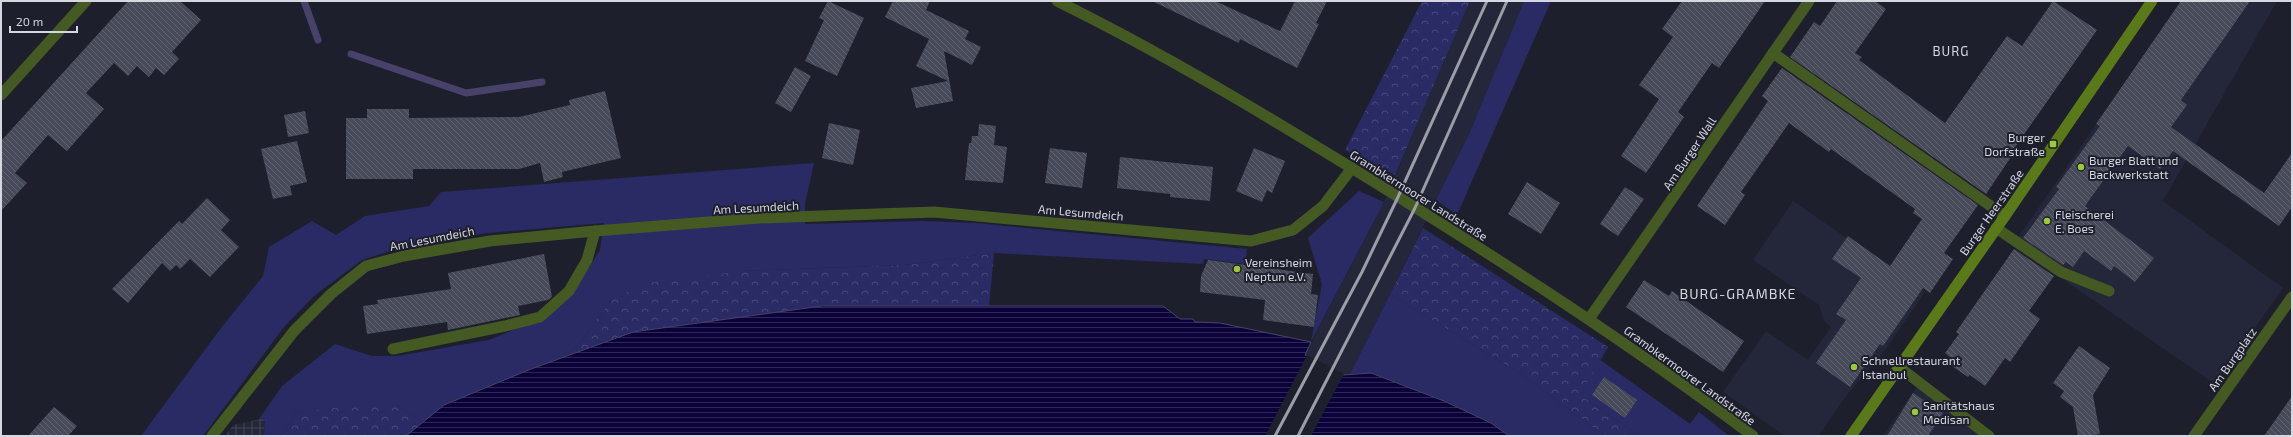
<svg xmlns="http://www.w3.org/2000/svg" width="2293" height="437" font-family="'Exo 2',sans-serif">
<defs>
<pattern id="industrial-grid" width="8" height="8" patternUnits="userSpaceOnUse"><rect width="8" height="8" fill="#24273a"/><path d="M0 4h8M4 0v8" fill="none" stroke="#434656"/></pattern>
<pattern id="forest-crowns" width="20" height="18" patternUnits="userSpaceOnUse"><rect width="20" height="18" fill="#2a2b64"/><path d="M2 6a3 3 0 1 1 6 0M12 15a3 3 0 1 1 6 0" fill="none" stroke="#48497a"/></pattern>
<pattern id="water-rules" width="6" height="5" patternUnits="userSpaceOnUse"><rect width="6" height="5" fill="#0b0239"/><path d="M0 2.5h6" fill="none" stroke="#2e2655"/></pattern>
<pattern id="building-back-hatch" width="6" height="6" patternUnits="userSpaceOnUse"><rect width="6" height="6" fill="#474a59"/><path d="M-1 5l2 2M0 0l6 6M5-1l2 2" fill="none" stroke="#616371"/></pattern>
</defs>
<rect width="100%" height="100%" fill="#1d1f2d"/>
<!-- built -->
<g fill="#24273a">
<path d="M1470 1H1524L1470 132 1350 374 1343 375 1305 355 1384 202Z"/>
<path d="M2181 1H2277L2163 201 2283 288 2215 384 2013 245Z"/>
<path d="M1793 201 1925 292 1886 349 1850 391 1818 436H1785L1723 392 1766 331 1808 360 1831 327 1824 321 1819 305 1753 260Z"/>
<path d="M1920 382 1990 436H1883Z"/>
</g>
<!-- industrial -->
<path fill="url(#industrial-grid)" d="M265 418 264 436H225L233 425Z"/>
<!-- grass -->
<g fill="#2a2b64">
<path d="M1524 1H1551L1457 215 1436 200 1470 132Z"/>
<path d="M814 163 805 204V224L922 221 975 223 1247 249 1246 264 1204 259 1203 264 994 253 904 265 743 271 611 300 583 339 566 356 444 405 423 422 397 405 296 413 282 436H264L265 418 259 419 282 386 335 344 372 356H397L489 340 544 317 573 293 600 250 604 223 488 233 406 246 362 260 314 296 284 327 203 436H141L221 328 263 276 269 247 312 221 336 235 365 216 429 206 441 192Z"/>
<path d="M1359 191 1384 202 1311 342 1322 284 1308 238Z"/>
<path d="M1390 294 1521 374 1605 436H1509L1491 423 1444 401 1372 373 1350 374Z"/>
<path d="M1599 359 1690 424 1699 412 1729 436H1639L1580 395Z"/>
</g>
<!-- forest -->
<g fill="url(#forest-crowns)">
<path d="M1422 1H1470L1395 175 1345 150Z"/>
<path d="M1423 228 1608 347 1580 395 1639 436H1605L1521 374 1390 294Z"/>
<path d="M994 253 989 307 822 306 633 332 566 356 583 339 611 300 647 283 743 271 904 265Z"/>
<path d="M397 405 423 422 406 436H282L296 413 348 406Z"/>
</g>
<!-- water -->
<path fill="url(#water-rules)" stroke="#48426b" d="M822 306H1163L1180 319H1193L1195 322 1220 323 1311 342 1305 355 1343 375 1371 373 1444 401 1491 423 1509 436H406L444 405 531 369 633 332Z"/>
<!-- pier -->
<path fill="#1d1f2d" d="M1307 355 1344 374 1311 436H1265Z"/>
<g fill="none" stroke-linecap="round" stroke-linejoin="round">
<!-- stream -->
<g stroke="#48426b" stroke-width="7">
<path d="M304 1 318 40"/>
<path d="M351 54 466 93 542 82"/>
</g>
</g>
<!-- building -->
<g fill="url(#building-back-hatch)">
<path d="M128 1H180L201 20 172 52 179 59 164 75 156 68 149 77 137 66 128 76 114 63 86 93 104 109 67 151 48 135 15 173 27 183 1 211V141Z"/>
<path d="M828 1 864 18 837 76 805 61 824 20 819 18Z"/>
<path d="M893 1H930L926 10 969 31 965 39 981 47 972 65 944 51 953 101 916 108 911 88 948 81 916 66 929 39 885 17Z"/>
<path d="M1152 1H1215L1280 31 1295 1H1327L1316 23 1319 24 1297 68 1240 39 1239 43Z"/>
<path d="M1682 1H1765L1719 68 1712 63 1678 112 1684 117 1646 173 1621 156 1659 99 1639 85 1673 37 1662 29Z"/>
<path d="M1837 1H1875L1886 9 1855 53 1862 57 1859 60 1945 123 2007 36 2022 46 2053 1 2097 30 2011 153 2013 154 1986 194 1790 57 1814 22 1820 26Z"/>
<path d="M2181 1H2250L2181 100 2187 105 2171 127 2264 193 2292 153V207L2279 226 2173 151 2160 169 2128 146 2085 206 2154 258 2135 282 2114 266 2111 271 2084 251 2073 267 2066 262 2063 265 2023 238 2059 189 2056 187 2100 126 2096 124Z"/>
<path d="M795 67 811 76 791 112 775 103Z"/>
<path d="M1782 68 1978 205 1944 253 1953 259 1930 293 1923 288 1883 346 1880 344 1850 387 1816 363 1846 320 1836 314 1861 278 1832 259 1848 236 1890 266 1922 219 1913 213 1915 209 1831 149 1829 152 1789 123 1741 192 1745 195 1725 225 1697 206 1768 101 1762 96Z"/>
<path d="M605 91 621 158 562 172 563 177 544 182 540 163 519 169H413V179H346V118H367V109H409V118L519 117 570 105 569 100Z"/>
<path d="M305 111 309 133 288 137 284 115Z"/>
<path d="M829 123 860 130 853 165 822 158Z"/>
<path d="M979 124 996 126 994 145 1007 147 1003 183 965 180 969 143H971L972 136H978Z"/>
<path d="M297 141 307 182 290 186 292 195 273 199 261 149Z"/>
<path d="M1050 148 1087 153 1082 188 1045 183Z"/>
<path d="M1254 148 1285 161 1272 193 1267 190 1262 202 1236 191Z"/>
<path d="M1120 157 1213 167 1210 201 1170 197V194L1117 188Z"/>
<path d="M1527 182 1560 203 1541 234 1508 214Z"/>
<path d="M1625 187 1644 199 1618 236 1600 224Z"/>
<path d="M207 198 230 220 221 230 239 247 210 277 190 259 180 269 176 265 170 271 162 263 128 303 112 289 179 221 182 224Z"/>
<path d="M2014 249 2054 276 2029 311 2040 319 2010 362 2005 358 1985 386 1970 375 1968 377 1946 362 1950 357 1945 353 1959 334 1956 332Z"/>
<path d="M544 254 552 297 548 300 518 306 520 315 448 330 447 322 367 334 363 306 378 304 377 300 451 289 448 273Z"/>
<path d="M1208 260 1313 274 1311 294 1318 295 1314 327 1263 320 1265 300 1200 292 1201 276Z"/>
<path d="M1644 280 1669 296 1672 291 1744 341 1723 372 1626 307Z"/>
<path d="M2079 346 2110 368 2093 395 2100 434 2088 436H2078L2073 407 2060 397 2064 391 2053 383Z"/>
<path d="M1604 377 1637 400 1625 418 1592 395Z"/>
<path d="M1913 393 1943 413 1928 436H1887Z"/>
<path d="M2292 396V436H2264Z"/>
<path d="M54 407 77 426 68 436H28Z"/>
</g>
<g fill="none" stroke-linecap="round" stroke-linejoin="round">
<!-- service -->
<g stroke="#455923" stroke-width="11">
<path d="M1996 228 2061 272 2109 291"/>
<path d="M393 349 505 326 540 317 569 291 587 260 595 231"/>
</g>
<!-- minor -->
<g stroke="#455923" stroke-width="11">
<path d="M1057 1C1167 55 1272 119 1376 183 1505 263 1632 345 1753 436"/>
<path d="M1773 53 2005 216"/>
<path d="M1 95 86 1"/>
<path d="M1589 319 1809 1"/>
<path d="M1899 367 1989 436"/>
<path d="M212 436 294 331 331 294 366 266 404 256 490 241 595 231 759 218 934 212 1251 241 1293 230 1323 206 1352 168"/>
<path d="M2194 436 2292 297"/>
</g>
<!-- secondary -->
<path stroke="#5a7918" stroke-width="11" d="M1851 436 2005 216 2152 1"/>
<!-- rail -->
<g stroke="#9b9da7" stroke-width="3">
<path d="M1275 436 1362 272 1398 197 1487 1"/>
<path d="M1298 436 1415 208 1507 1"/>
</g>
</g>
<!-- markers -->
<g fill="#9acb34" stroke="#1d1f2d" stroke-width="1.5">
<rect x="2049" y="140" width="8" height="8" rx="2"/>
<circle cx="2081" cy="167" r="4"/>
<circle cx="2047" cy="221" r="4"/>
<circle cx="1237" cy="269" r="4"/>
<circle cx="1854" cy="367" r="4"/>
<circle cx="1915" cy="412" r="4"/>
</g>
<g text-anchor="middle" dominant-baseline="central" stroke-width="4" stroke-linejoin="round" paint-order="stroke">
<!-- poi labels -->
<g font-size="12" fill="#d6d8e1" stroke="#1d1f2d" text-anchor="start">
<text x="2045" y="137" text-anchor="end">Burger<tspan x="2045" dy="14">Dorfstraße</tspan></text>
<text x="2089" y="160">Burger Blatt und<tspan x="2089" dy="14">Backwerkstatt</tspan></text>
<text x="2055" y="214">Fleischerei<tspan x="2055" dy="14">E. Boes</tspan></text>
<text x="1245" y="262">Vereinsheim<tspan x="1245" dy="14">Neptun e.V.</tspan></text>
<text x="1862" y="360">Schnellrestaurant<tspan x="1862" dy="14">Istanbul</tspan></text>
<text x="1923" y="405">Sanitätshaus<tspan x="1923" dy="14">Medisan</tspan></text>
</g>
<!-- street labels -->
<g font-size="12" fill="#d6d8e1" stroke="#1d1f2d">
<text transform="translate(1689 153) rotate(-56)">Am Burger Wall</text>
<text transform="translate(1419 195) rotate(32)">Grambkermoorer Landstraße</text>
<text transform="translate(756 207) rotate(-3)">Am Lesumdeich</text>
<text transform="translate(1081 212) rotate(5)">Am Lesumdeich</text>
<text transform="translate(1991 212) rotate(-55)">Burger Heerstraße</text>
<text transform="translate(432 238) rotate(-11)">Am Lesumdeich</text>
<text transform="translate(2232 359) rotate(-55)">Am Burgplatz</text>
<text transform="translate(1690 375) rotate(36)">Grambkermoorer Landstraße</text>
</g>
<!-- neighbourhood labels -->
<g font-size="13" letter-spacing="1" fill="#d6d8e1" stroke="#1d1f2d">
<text x="1951" y="51">BURG</text>
</g>
<!-- quarter labels -->
<g font-size="14" letter-spacing="1" fill="#d6d8e1" stroke="#1d1f2d">
<text x="1738" y="293">BURG-GRAMBKE</text>
</g>
</g>
<!-- border -->
<rect width="2293" height="437" fill="none" stroke="#d6d8e1" stroke-width="4"/>
<!-- scale -->
<path d="M10 26v6h67v-6" fill="none" stroke="#d6d8e1" stroke-width="2"/>
<text x="16" y="26" font-size="12" fill="#d6d8e1" stroke="#1d1f2d" stroke-width="3" paint-order="stroke">20 m</text>
</svg>
